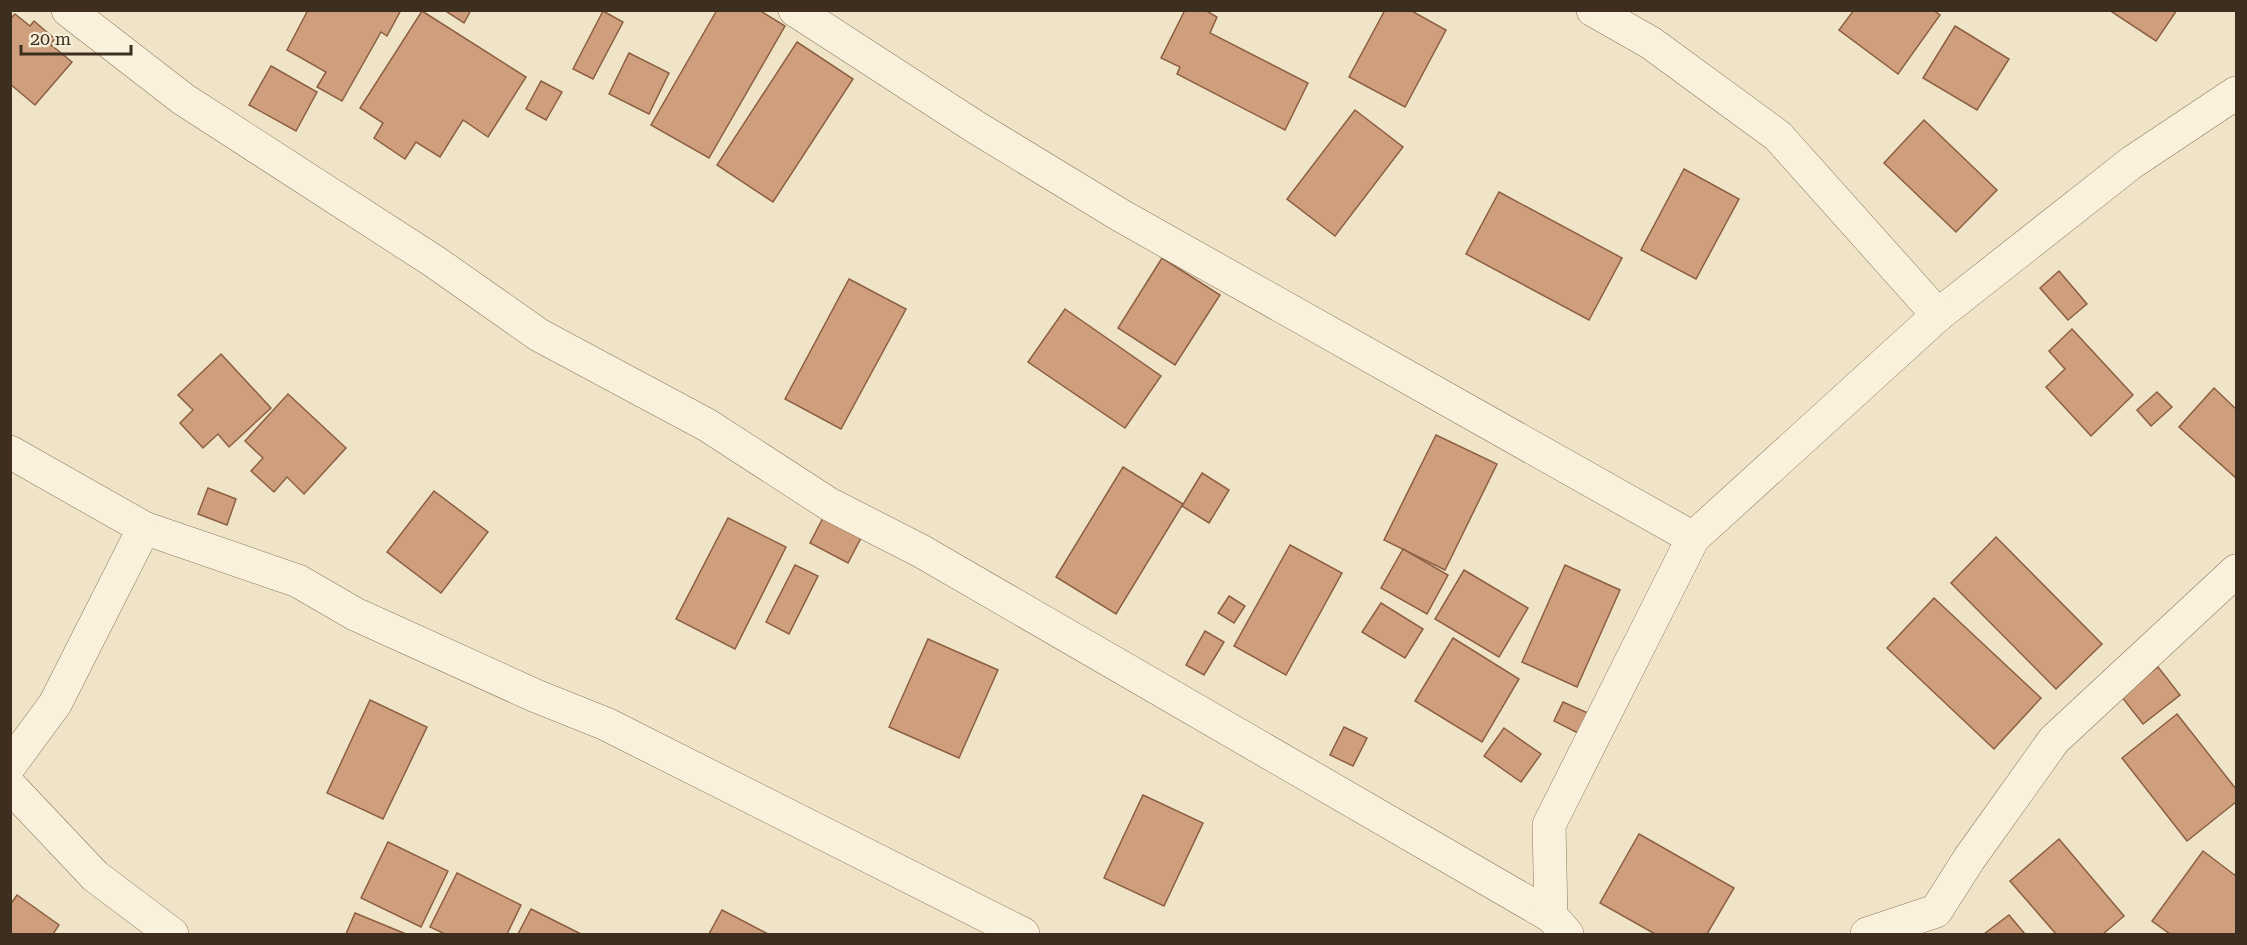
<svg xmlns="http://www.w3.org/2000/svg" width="2247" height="945" font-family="'Roboto Serif',serif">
<rect width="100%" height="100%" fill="#f0e4c8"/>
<!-- building -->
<g fill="#cf9f7d" stroke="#8d5f41" stroke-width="1.5">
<path d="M308 10H401L387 36 381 32 342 101 317 87 326 72 287 50Z"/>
<path d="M444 10H471L464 23Z"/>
<path d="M717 10H759L785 26 709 158 651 125Z"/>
<path d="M1185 10H1205L1217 17 1210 33 1308 83 1285 130 1177 74 1180 67 1161 58Z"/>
<path d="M1385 10H1410L1446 30 1405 107 1349 77Z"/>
<path d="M1854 10H1933L1940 15 1898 74 1839 30Z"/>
<path d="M2109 10H2177L2156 41Z"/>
<path d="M422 11 526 77 488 137 463 120 440 157 416 142 405 159 374 138 383 123 360 108Z"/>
<path d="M603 11 623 22 593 79 573 69Z"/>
<path d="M15 14 30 26 34 21 55 39 50 44 72 62 35 105 10 84V19Z"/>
<path d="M1955 26 2009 59 1977 110 1923 78Z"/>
<path d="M797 42 853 79 773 202 717 165Z"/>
<path d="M629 53 669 73 649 114 609 94Z"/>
<path d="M271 66 317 92 296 131 249 105Z"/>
<path d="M541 81 562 92 546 120 526 109Z"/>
<path d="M1355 110 1403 147 1335 236 1287 199Z"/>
<path d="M1924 120 1997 190 1956 232 1884 163Z"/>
<path d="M1684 169 1739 199 1696 279 1641 250Z"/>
<path d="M1499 192 1622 258 1589 320 1466 254Z"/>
<path d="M1162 258 1220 295 1175 365 1118 328Z"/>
<path d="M2059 271 2087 304 2068 320 2040 288Z"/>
<path d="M849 279 906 309 841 429 785 399Z"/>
<path d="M1065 309 1161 376 1125 428 1028 362Z"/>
<path d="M2072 329 2133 395 2091 436 2046 387 2065 369 2049 351Z"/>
<path d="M221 354 271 408 229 447 218 434 203 448 180 423 193 410 178 395Z"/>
<path d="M2214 388 2236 409V478L2179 427Z"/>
<path d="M2157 392 2172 407 2151 426 2137 410Z"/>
<path d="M288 394 346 448 304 494 287 477 274 492 251 471 263 458 245 441Z"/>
<path d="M1436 435 1497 464 1445 570 1384 540Z"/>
<path d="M1123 467 1183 504 1116 614 1056 577Z"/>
<path d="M1202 473 1229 490 1209 523 1182 506Z"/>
<path d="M208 488 236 499 227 525 198 514Z"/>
<path d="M434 491 488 532 441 593 387 552Z"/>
<path d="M824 516 862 536 848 563 810 543Z"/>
<path d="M728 518 786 547 735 649 676 619Z"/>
<path d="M1996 537 2102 644 2056 689 1951 583Z"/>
<path d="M1290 545 1342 573 1286 675 1234 646Z"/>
<path d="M1403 549 1448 575 1427 614 1381 588Z"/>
<path d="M795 565 818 576 789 634 766 622Z"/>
<path d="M1565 565 1620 590 1577 687 1522 662Z"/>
<path d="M1464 570 1528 608 1499 657 1435 619Z"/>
<path d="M1229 596 1245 606 1234 623 1218 613Z"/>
<path d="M1934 598 2041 698 1994 749 1887 648Z"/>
<path d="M1381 603 1423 629 1405 658 1362 632Z"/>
<path d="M1205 631 1224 642 1204 675 1186 665Z"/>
<path d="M1453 638 1519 679 1482 742 1415 701Z"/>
<path d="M928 639 998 670 959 758 889 727Z"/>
<path d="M2158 667 2180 695 2143 724 2121 696Z"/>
<path d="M370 700 427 727 383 819 327 793Z"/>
<path d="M1563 702 1588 713 1578 733 1554 721Z"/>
<path d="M2177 714 2236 789V802L2187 841 2122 758Z"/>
<path d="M1344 727 1367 738 1353 766 1330 755Z"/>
<path d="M1504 728 1541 754 1521 782 1484 756Z"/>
<path d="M1143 795 1203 823 1164 906 1104 878Z"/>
<path d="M1639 834 1734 888 1707 934H1655L1600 903Z"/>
<path d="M2059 839 2124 916 2103 934H2056L2010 881Z"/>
<path d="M388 842 448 871 421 927 361 898Z"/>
<path d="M2203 851 2236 876V934H2170L2152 921Z"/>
<path d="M457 873 521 905 507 934H445L430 927Z"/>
<path d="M17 895 59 925 53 934H10V905Z"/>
<path d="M531 909 581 934H518Z"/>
<path d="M722 910 768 934H709Z"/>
<path d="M355 913 406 934H346Z"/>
<path d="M2009 915 2025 934H1984Z"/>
</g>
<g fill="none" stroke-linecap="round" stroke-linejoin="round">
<!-- street casing -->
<g stroke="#8d765c" stroke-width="34">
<g id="street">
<path d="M68 10 183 99 435 262 539 335 707 425 829 504 921 551 1551 916"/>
<path d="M795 10 977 128 1120 215 1693 538"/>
<path d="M1593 10 1651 43 1778 136 1938 315 2131 163 2236 93"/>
<path d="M10 452 144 528 298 581 355 614 536 696 606 724 1023 934"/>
<path d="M10 765 55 704 144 528"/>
<path d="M10 786 95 876 172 934"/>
<path d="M1567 934 1551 916 1549 825 1693 538 1938 315"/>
<path d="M1867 934 1936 911 1969 859 2054 740 2236 571"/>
</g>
</g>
<!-- street -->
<use href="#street" stroke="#faf1dc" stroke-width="33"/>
</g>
<!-- border -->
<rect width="2247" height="945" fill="none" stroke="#3d2e20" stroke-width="24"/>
<!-- scale -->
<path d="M21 45v9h110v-9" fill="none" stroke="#3d2e20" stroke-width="3"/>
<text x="30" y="45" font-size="18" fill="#3d2e20" stroke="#f7eed8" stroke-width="4.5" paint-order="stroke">20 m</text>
</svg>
